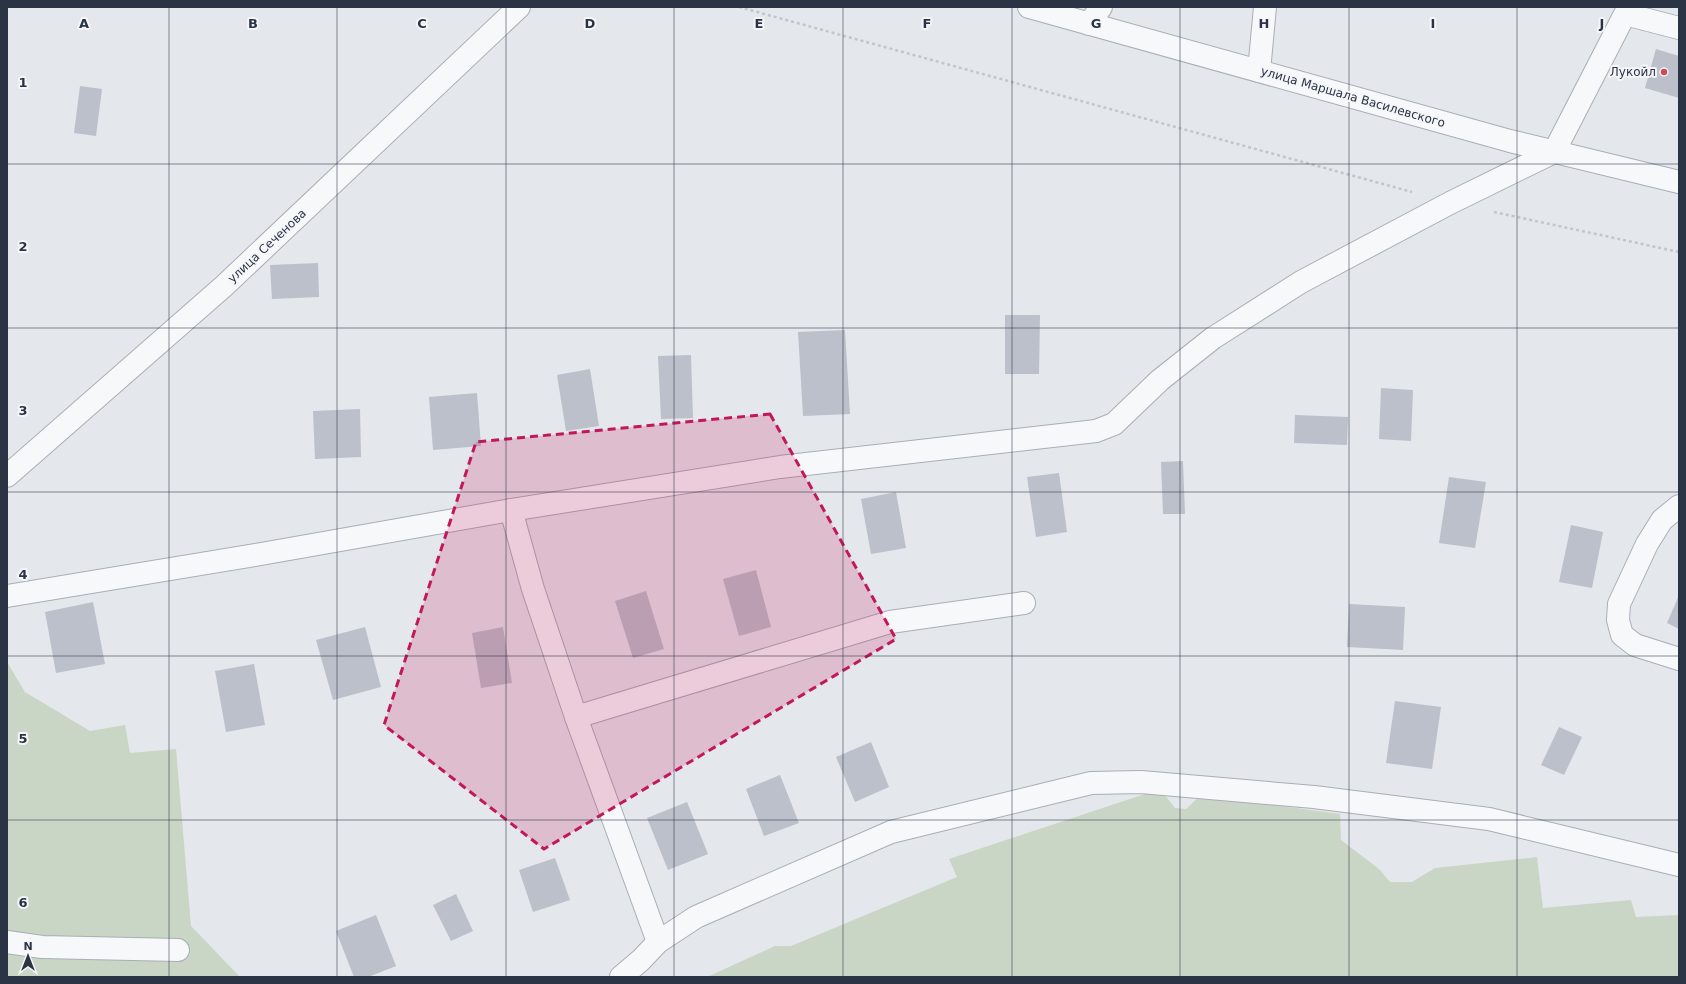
<svg xmlns="http://www.w3.org/2000/svg" width="1686" height="984" font-family="'DejaVu Sans',sans-serif">
<rect width="100%" height="100%" fill="#e4e7ec"/>
<!-- green -->
<g fill="#c9d6c5">
<path d="M7 662 25 692 90 731 125 725 130 753 176 749 191 926 240 977H7Z"/>
<path d="M1160 789 1175 808 1186 809 1201 795 1340 814 1341 840 1379 869 1390 882H1412L1435 868 1537 857 1543 908 1631 900 1636 917 1679 915V977H707L775 946H791L957 877 949 859Z"/>
</g>
<!-- building -->
<g fill="#bbc0ca">
<path d="M1656 49 1679 56V98L1645 88Z"/>
<path d="M80 86 102 89 96 136 74 133Z"/>
<path d="M318 263 319 297 272 299 270 265Z"/>
<path d="M1005 315H1040L1039 374H1005Z"/>
<path d="M845 330 850 414 803 416 798 332Z"/>
<path d="M691 355 693 418 661 419 658 356Z"/>
<path d="M590 369 599 426 566 431 557 375Z"/>
<path d="M1381 388 1413 390 1411 441 1379 439Z"/>
<path d="M477 393 481 446 433 450 429 397Z"/>
<path d="M360 409 361 457 315 459 313 411Z"/>
<path d="M1295 415 1348 417 1347 445 1294 443Z"/>
<path d="M1183 461 1185 514H1163L1161 462Z"/>
<path d="M1059 473 1067 532 1036 537 1027 477Z"/>
<path d="M1449 477 1486 482 1475 548 1439 543Z"/>
<path d="M896 492 906 548 871 554 861 499Z"/>
<path d="M1571 525 1603 532 1592 588 1559 582Z"/>
<path d="M756 570 771 627 739 636 723 579Z"/>
<path d="M646 591 664 649 633 658 615 601Z"/>
<path d="M1679 595V629L1667 623Z"/>
<path d="M93 602 105 664 56 673 45 612Z"/>
<path d="M1349 604 1405 607 1403 650 1347 647Z"/>
<path d="M365 627 381 687 333 700 316 640Z"/>
<path d="M503 627 512 683 481 688 472 633Z"/>
<path d="M254 664 265 725 226 732 215 671Z"/>
<path d="M1395 701 1441 707 1432 769 1386 763Z"/>
<path d="M1559 727 1582 737 1564 775 1541 765Z"/>
<path d="M871 742 889 787 855 802 836 757Z"/>
<path d="M780 775 799 823 764 836 746 789Z"/>
<path d="M687 802 708 854 668 870 647 818Z"/>
<path d="M555 858 570 900 533 912 519 870Z"/>
<path d="M456 894 473 931 451 941 433 905Z"/>
<path d="M376 915 396 966 368 977H354L336 931Z"/>
</g>
<g fill="none" stroke-linecap="round" stroke-linejoin="round">
<!-- minor casing -->
<g stroke="#a9aeb7" stroke-width="24">
<g id="minor">
<path d="M1029 7 1510 141 1679 182"/>
<path d="M1089 24 1101 7"/>
<path d="M1259 71 1265 7"/>
<path d="M7 476 224 286 519 7"/>
<path d="M1679 506 1662 520 1647 544 1619 604 1618 620 1622 635 1635 645 1679 659"/>
<path d="M511 510 533 589 576 717 658 942"/>
<path d="M7 596 261 554 511 510 780 467 1096 431 1114 424 1160 380 1213 338 1301 282 1450 203 1554 152 1625 14 1679 28"/>
<path d="M576 717 890 622 1024 603"/>
<path d="M7 942 42 947 178 950"/>
<path d="M621 977 641 960 658 942 696 917 891 832 1091 783 1141 782 1314 797 1489 819 1679 865"/>
</g>
</g>
<!-- path -->
<g stroke="#c2c5cb" stroke-width="2.5" stroke-dasharray="3 3" stroke-linecap="butt">
<path d="M739 7 1412 192"/>
<path d="M1494 212 1679 252"/>
</g>
<!-- minor -->
<use href="#minor" stroke="#f7f8fa" stroke-width="22"/>
</g>
<!-- marked area -->
<path fill="#c2185b" fill-opacity="0.2" stroke="#c2185b" stroke-width="3" stroke-dasharray="8 5" stroke-linejoin="round" d="M770 414 896 639 544 849 384 725 476 442Z"/>
<!-- grid -->
<path fill="none" stroke="#2b3445" stroke-width="1" stroke-opacity="0.55" d="M169 7V977M337 7V977M506 7V977M674 7V977M843 7V977M1012 7V977M1180 7V977M1349 7V977M1517 7V977M7 164H1679M7 328H1679M7 492H1679M7 656H1679M7 820H1679"/>
<!-- markers -->
<circle fill="#d1495b" stroke="#f4f6f9" stroke-width="1.5" cx="1664" cy="72" r="4"/>
<g text-anchor="middle" dominant-baseline="central" stroke-width="4" stroke-linejoin="round" paint-order="stroke">
<!-- poi labels -->
<g font-size="12" fill="#2b3445" stroke="#f4f6f9" text-anchor="end">
<text x="1656" y="72">Лукойл</text>
</g>
<!-- street labels -->
<g font-size="12" fill="#2b3445" stroke="#f4f6f9">
<text transform="translate(1353 97) rotate(16)">улица Маршала Василевского</text>
<text transform="translate(267 246) rotate(-43)">улица Сеченова</text>
</g>
</g>
<g font-size="13" text-anchor="middle" font-weight="bold" fill="#2b3445" stroke="#f4f6f9" stroke-width="4" stroke-linejoin="round" paint-order="stroke">
<text x="84" y="28">A</text>
<text x="253" y="28">B</text>
<text x="422" y="28">C</text>
<text x="590" y="28">D</text>
<text x="759" y="28">E</text>
<text x="927" y="28">F</text>
<text x="1096" y="28">G</text>
<text x="1264" y="28">H</text>
<text x="1433" y="28">I</text>
<text x="1602" y="28">J</text>
<text x="23" y="87">1</text>
<text x="23" y="251">2</text>
<text x="23" y="415">3</text>
<text x="23" y="579">4</text>
<text x="23" y="743">5</text>
<text x="23" y="907">6</text>
</g>
<!-- border -->
<rect width="1686" height="984" fill="none" stroke="#2b3445" stroke-width="16"/>
<!-- north arrow -->
<g transform="translate(28 956)" stroke="#f4f6f9" stroke-width="3" paint-order="stroke">
<path d="M0-3L7 15L0 10L-7 15Z" fill="#2b3445"/>
<text y="-6" font-size="11" font-weight="bold" text-anchor="middle" fill="#2b3445">N</text>
</g>
</svg>
